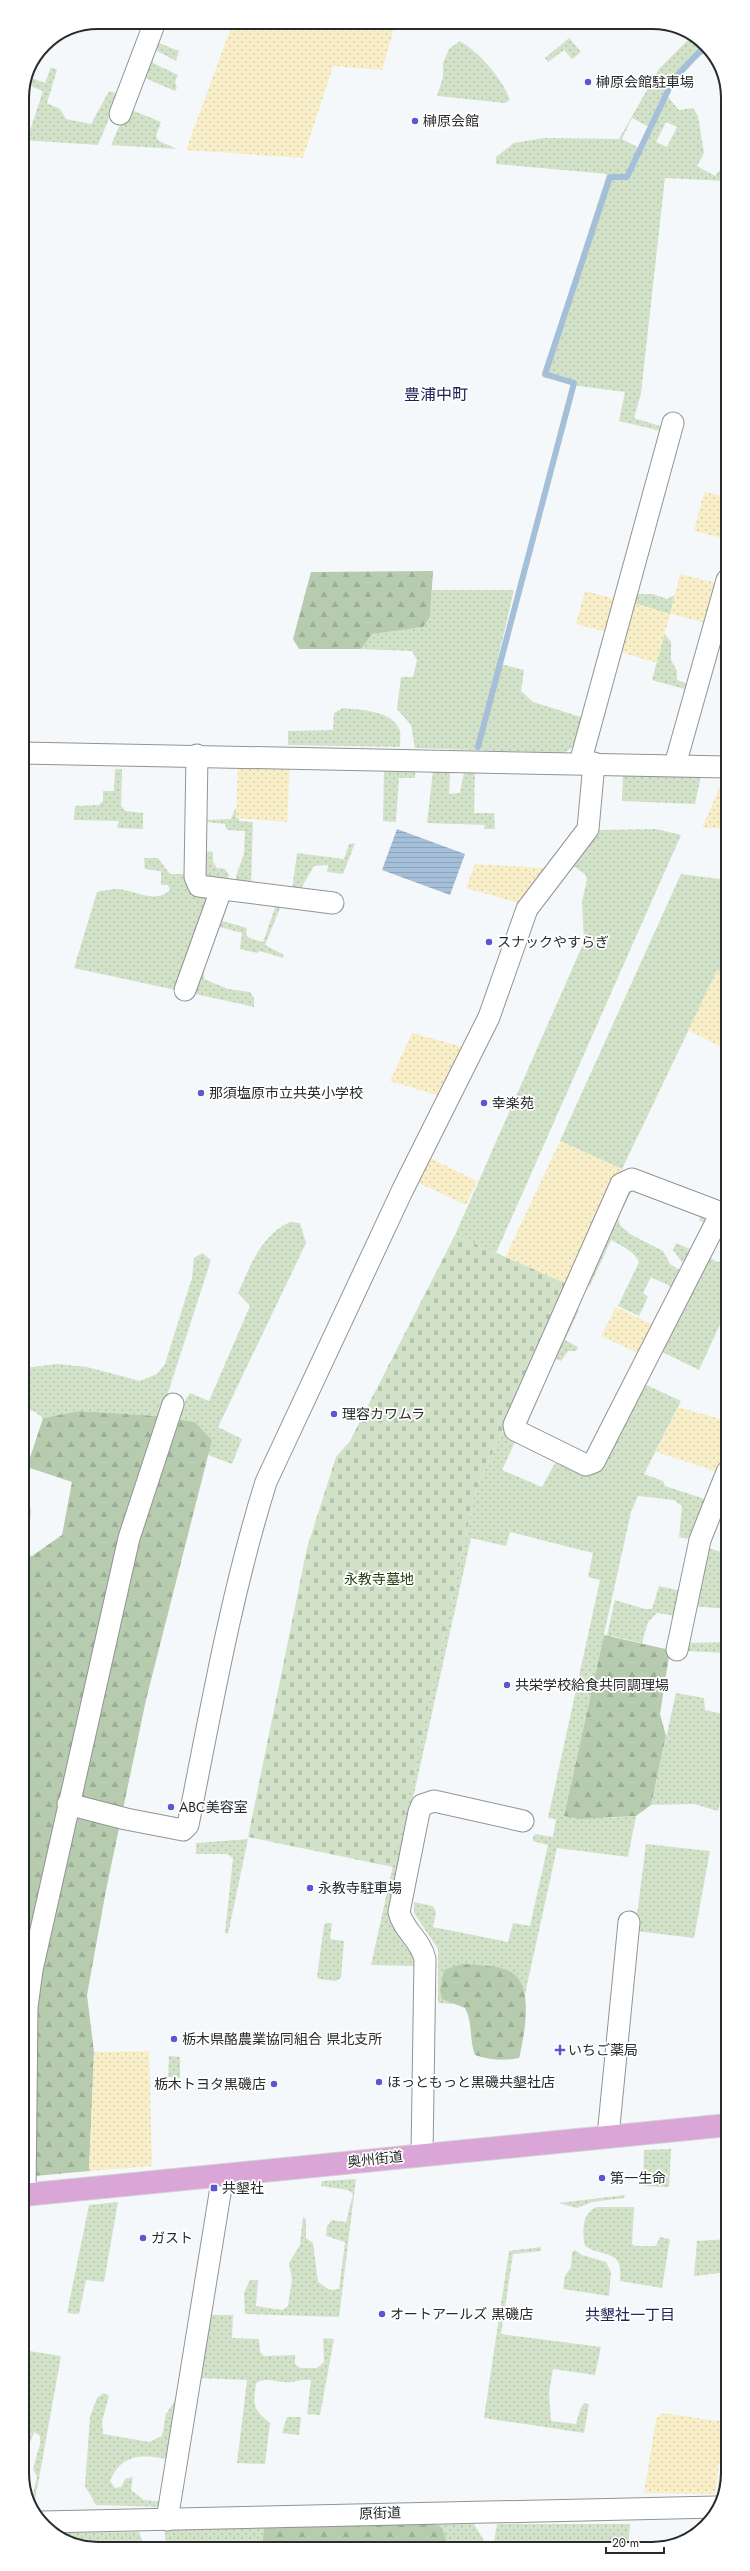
<svg xmlns="http://www.w3.org/2000/svg" width="750" height="2571" font-family="Jost,'Noto Sans JP',sans-serif">
<defs>
<pattern id="grass-dots" width="8" height="8" patternUnits="userSpaceOnUse"><rect width="8" height="8" fill="#d1e2c9"/><path d="M2 2h.1M6 6h.1" fill="none" stroke="#b3c2ad" stroke-width="1.8" stroke-linecap="round"/></pattern>
<pattern id="forest-firs" width="22" height="20" patternUnits="userSpaceOnUse"><rect width="22" height="20" fill="#b7cbae"/><path d="M5 1l3.5 6h-7zM16 11l3.5 6h-7z" fill="#9dae96"/></pattern>
<pattern id="sand-dots" width="8" height="8" patternUnits="userSpaceOnUse"><rect width="8" height="8" fill="#f8eec8"/><path d="M2 2h.1M6 6h.1" fill="none" stroke="#d5ccac" stroke-width="1.8" stroke-linecap="round"/></pattern>
<pattern id="cemetery-stones" width="16" height="16" patternUnits="userSpaceOnUse"><rect width="16" height="16" fill="#d1e2c9"/><path d="M2 7V4a2 2 0 0 1 4 0v3zM10 15v-3a2 2 0 0 1 4 0v3z" fill="#b3c2ad"/></pattern>
<pattern id="water-rules" width="6" height="5" patternUnits="userSpaceOnUse"><rect width="6" height="5" fill="#a6bfd9"/><path d="M0 2.5h6" fill="none" stroke="#8fa4ba"/></pattern>
</defs>
<rect width="100%" height="100%" fill="#f5f8fa"/>
<!-- grass -->
<g fill="url(#grass-dots)" fill-rule="evenodd">
<path d="M527 22H543L533 30Z"/>
<path d="M691 37 702 41 706 51C693 63 670 78 668 97L679 110 693 108 698 116 704 153 697 166 715 176 724 165 727 166V181L665 178 641 393 634 418 663 427 661 431 619 421 625 392 572 385 542 377 607 174 496 164V157L514 143 544 138 619 139 659 69ZM632 118 653 129 643 150 622 139ZM666 122 677 127 667 147 656 142Z"/>
<path d="M569 38 581 52 572 59 564 50 548 62 545 58Z"/>
<path d="M154 41 179 51 176 61 151 48Z"/>
<path d="M460 41C480 53 502 78 510 100L505 103 437 96 443 77V63L449 49Z"/>
<path d="M148 54 153 57V63L178 75 175 82 177 88 175 91 140 76Z"/>
<path d="M51 67 57 70 47 103 60 109 66 119 91 124 109 91 119 94 98 145 22 140V133H29L43 91 25 84 26 76 45 83Z"/>
<path d="M127 108 161 122 156 136 159 141 177 149 111 145Z"/>
<path d="M432 590H514L497 663 524 670 521 691 533 702 584 718 577 744 564 753 415 748 411 725 397 709 401 677H413L417 660 412 651 361 649 372 634 423 627 430 617Z"/>
<path d="M637 594H653L667 599 675 595 670 614 631 602V598Z"/>
<path d="M664 633 671 642V660L677 671V680L690 685 688 690 652 680Z"/>
<path d="M343 708C360 710 393 710 400 731 401 736 400 743 400 747L288 745V731L333 730 334 713Z"/>
<path d="M415 767V778H399L396 822 383 821 384 768Z"/>
<path d="M115 769H122L121 806 126 811 143 813V829L117 828 119 821 74 820 75 806 99 805 103 801V791H114Z"/>
<path d="M433 771H450L449 794 460 793 464 772H475L474 813H494L495 829H484L485 825 427 823Z"/>
<path d="M623 774 701 776 695 804 622 801Z"/>
<path d="M235 809H239V821L253 822 251 886 236 885V876L244 854 245 831 227 830 225 824 206 822V820L231 819Z"/>
<path d="M656 829 681 835 496 1253 455 1235 584 942 582 901 587 880 585 874 570 864 598 830Z"/>
<path d="M355 843 343 874 327 872 328 865 314 866 300 890H292L297 853 344 859 349 844Z"/>
<path d="M204 851 213 852V862L217 868 225 869 229 875 226 882 206 880Z"/>
<path d="M144 858H158L170 874H189L210 893 180 991 74 968 97 892C103 891 110 889 116 889 133 889 155 905 170 890L168 885H161V871L145 869Z"/>
<path d="M681 874 727 880V974L717 971 622 1169 560 1141Z"/>
<path d="M230 897 222 921 247 928 246 934 249 938 263 942 277 902 282 903 265 945 284 955 283 958 260 951 257 953 240 949 242 933 216 926Z"/>
<path d="M201 966 204 970V979L228 989 250 992 254 998V1007L191 993Z"/>
<path d="M633 1183 715 1214 688 1265 681 1261 673 1250 676 1243 690 1249 705 1223 699 1220 702 1214 682 1205 679 1208 634 1187 618 1217 620 1225 630 1234 663 1251 670 1264 684 1273 676 1289 651 1277 643 1293 648 1297 639 1316 618 1306 639 1262C634 1251 622 1246 611 1240L590 1286 584 1283 624 1191Z"/>
<path d="M290 1222 300 1223 306 1243 218 1427 242 1439 232 1464 208 1455 212 1440 195 1422 158 1416 79 1411 43 1418 34 1411 23 1409V1368L58 1364 87 1367 140 1381 157 1374 165 1364 192 1278 194 1258 202 1253 211 1260 164 1405 184 1402 190 1393 209 1401 250 1306 238 1293C251 1265 260 1236 290 1222Z"/>
<path d="M708 1256 717 1262 727 1261V1309L699 1370 658 1350Z"/>
<path d="M574 1308 579 1310 565 1340 578 1347 576 1351H568L561 1361 552 1357Z"/>
<path d="M642 1383 681 1401 644 1474 663 1481 665 1486 708 1500 693 1540 679 1537 682 1506 674 1500 638 1496 631 1512 564 1816 612 1818 636 1816 628 1857 557 1848 522 2008 438 2003V1949L414 1913V1902L433 1906 436 1912 433 1927 508 1942 513 1923 530 1926 548 1845 533 1841V1837L535 1834 553 1837 556 1819 548 1818 600 1580 588 1577 593 1553 510 1532 506 1546 471 1538 388 1910 390 1921 413 1952 416 1966 371 1965 476 1489 505 1426 509 1436 515 1442 502 1470 542 1487 555 1463 590 1476 598 1472Z"/>
<path d="M23 1500C38 1506 28 1528 23 1538Z"/>
<path d="M706 1547 727 1554V1609L693 1606Z"/>
<path d="M659 1586 682 1591 677 1616 657 1613 648 1622 642 1643 607 1635 615 1600 645 1609H652Z"/>
<path d="M727 1642V1653L685 1651 687 1643Z"/>
<path d="M676 1693 704 1698 705 1710 728 1715V1769L718 1811 694 1804 651 1805Z"/>
<path d="M248 1839 228 1934 225 1933 233 1858 227 1854H196V1843Z"/>
<path d="M646 1844 710 1851 694 1938 635 1931Z"/>
<path d="M326 1923H332L330 1939 344 1941 341 1978 336 1981 319 1979 317 1977 324 1925Z"/>
<path d="M169 2056 180 2057V2078L168 2077Z"/>
<path d="M671 2149 669 2187 643 2186 644 2150Z"/>
<path d="M356 2179 339 2317 245 2314 244 2293 250 2280H258L256 2306 282 2310 288 2306 292 2279 289 2263 300 2245 303 2217 306 2219V2238L313 2243 318 2282 330 2290 339 2289 345 2242 326 2236 327 2226 332 2220 346 2222 353 2194 348 2190 321 2186 322 2181Z"/>
<path d="M625 2195 624 2198 592 2202 577 2208 558 2203Z"/>
<path d="M118 2202 104 2282 86 2280 79 2314 67 2313 89 2205Z"/>
<path d="M597 2207H634L632 2244 636 2246H656L660 2237 670 2239 662 2288 620 2281C623 2248 606 2259 585 2246 582 2232 582 2212 597 2207Z"/>
<path d="M728 2239V2272L694 2276 697 2241Z"/>
<path d="M541 2247V2251L513 2254 501 2334 601 2347 595 2375 553 2369 549 2393 551 2421 576 2424 580 2410 584 2403 589 2404 584 2433 484 2418 509 2251Z"/>
<path d="M575 2250 582 2255 606 2262 611 2272 609 2296 563 2289 565 2276 571 2267 572 2252Z"/>
<path d="M208 2315H233L232 2338 259 2339 260 2352 264 2356 295 2355V2364L300 2368H317L324 2362 323 2338 334 2339 320 2415 307 2414 311 2380C303 2379 298 2381 292 2382 279 2384 268 2376 256 2383 253 2405 252 2408 270 2423L265 2464 237 2463 247 2380 199 2378Z"/>
<path d="M23 2350 61 2356 34 2506 31 2501 37 2477 33 2469 40 2444V2436L34 2432 30 2443 26 2445 29 2425 23 2421Z"/>
<path d="M104 2393 109 2396 102 2421 103 2434 149 2442 162 2436 166 2414 176 2399 172 2460C145 2455 123 2451 110 2481L115 2488 121 2487 125 2479 133 2477 131 2490 144 2500 165 2502 164 2507 96 2505 85 2486 90 2417 97 2398Z"/>
<path d="M287 2417H301L299 2435 282 2433Z"/>
<path d="M727 2420 728 2433 722 2480H725L721 2494H717Z"/>
<path d="M474 2524 486 2544 494 2542 497 2524H630L628 2548H424L426 2525Z"/>
<path d="M264 2527 262 2548C230 2548 195 2554 165 2540V2529Z"/>
<path d="M139 2532 146 2549H93L55 2533Z"/>
</g>
<!-- forest -->
<g fill="url(#forest-firs)">
<path d="M433 571 430 617 423 627 372 634 361 649H299L293 639 311 572Z"/>
<path d="M79 1411 158 1416 195 1422 212 1440 146 1700 106 1890 87 1995 94 2052 89 2171 23 2177V1554L32 1556 62 1535 72 1482 27 1467 43 1418Z"/>
<path d="M604 1635 670 1650 660 1714 666 1736 651 1805 636 1816 580 1819 564 1816Z"/>
<path d="M462 1964C477 1965 505 1965 516 1976 533 1993 524 2037 519 2058 504 2061 489 2060 475 2055 469 2039 473 2023 465 2008L442 1999 440 1990 444 1970Z"/>
<path d="M427 2521 442 2528 447 2543 444 2548H262L264 2527Z"/>
</g>
<!-- sand -->
<g fill="url(#sand-dots)">
<path d="M233 22H396L382 70 333 66 303 158 186 150Z"/>
<path d="M704 492 727 497V539L694 531Z"/>
<path d="M680 574 717 583 707 623 670 614 657 663 617 651 631 602 670 614Z"/>
<path d="M585 591 616 599 607 632 576 624Z"/>
<path d="M238 766 290 768 287 822 236 818Z"/>
<path d="M724 777H727V828H702Z"/>
<path d="M475 864 547 868 518 903 466 888Z"/>
<path d="M717 971 727 974V1050L688 1030Z"/>
<path d="M412 1033 463 1047 439 1096 390 1081Z"/>
<path d="M560 1141 622 1169 569 1285 505 1258Z"/>
<path d="M430 1158 477 1181 466 1205 419 1183Z"/>
<path d="M616 1307 655 1326 640 1354 601 1336Z"/>
<path d="M678 1407 727 1421V1452L718 1472 656 1452Z"/>
<path d="M149 2051 152 2166 89 2171 94 2052Z"/>
<path d="M663 2413 725 2422 715 2494 644 2493 656 2419Z"/>
</g>
<!-- cemetery -->
<path fill="url(#cemetery-stones)" d="M455 1235 569 1285 476 1489 393 1867 248 1837 307 1548 336 1457 350 1441Z"/>
<!-- water -->
<path fill="url(#water-rules)" d="M397 829 465 854 450 895 382 870Z"/>
<g fill="none" stroke-linecap="round" stroke-linejoin="round">
<!-- stream -->
<path stroke="#a6bfd9" stroke-width="6" d="M478 747 574 383 545 374 610 177H627L673 80 705 46"/>
<!-- minor casing -->
<g stroke="#919395" stroke-width="23">
<g id="minor">
<path d="M120 114 155 22"/>
<path d="M22 753 727 767"/>
<path d="M197 755 195 877 199 886 333 903"/>
<path d="M580 763 673 423"/>
<path d="M675 765 727 580"/>
<path d="M185 990 221 890"/>
<path d="M721 1213 594 1462 586 1465 515 1430 514 1425 621 1184 632 1179 727 1215"/>
<path d="M677 1650 700 1540 727 1472"/>
<path d="M68 1804 126 1819 183 1830 188 1825C211 1710 231 1594 266 1482L403 1189 489 1017 527 909 588 829 594 763"/>
<path d="M608 2136 629 1922"/>
<path d="M422 2154 425 1959C421 1940 403 1930 399 1912L419 1812 422 1805 434 1801 523 1821"/>
<path d="M25 2195 27 2007 32 1970 129 1538 173 1404"/>
<path d="M167 2520 223 2175"/>
<path d="M43 2522 716 2507"/>
</g>
</g>
<!-- major casing -->
<g stroke="#d4d4d5" stroke-width="24">
<path id="major" d="M23 2195 728 2125"/>
</g>
<!-- minor -->
<use href="#minor" stroke="#fff" stroke-width="21"/>
<!-- major -->
<use href="#major" stroke="#daa5d7" stroke-width="22"/>
</g>
<!-- markers -->
<g fill="#5958d0" stroke="#fff" stroke-width="1.5">
<circle cx="588" cy="82" r="4"/>
<circle cx="415" cy="121" r="4"/>
<circle cx="489" cy="942" r="4"/>
<circle cx="201" cy="1093" r="4"/>
<circle cx="484" cy="1103" r="4"/>
<circle cx="334" cy="1414" r="4"/>
<circle cx="507" cy="1685" r="4"/>
<circle cx="171" cy="1807" r="4"/>
<circle cx="310" cy="1888" r="4"/>
<circle cx="174" cy="2039" r="4"/>
<path d="M558 2044h4v4h4v4h-4v4h-4v-4h-4v-4h4z"/>
<circle cx="379" cy="2082" r="4"/>
<circle cx="274" cy="2084" r="4"/>
<circle cx="602" cy="2178" r="4"/>
<rect x="210" y="2184" width="8" height="8" rx="2"/>
<circle cx="143" cy="2238" r="4"/>
<circle cx="382" cy="2314" r="4"/>
</g>
<g text-anchor="middle" dominant-baseline="central" stroke-width="3.5" stroke-linejoin="round" paint-order="stroke">
<!-- poi labels -->
<g font-size="14" fill="#292a2b" stroke="#fff" text-anchor="start">
<text x="596" y="82">榊原会館駐車場</text>
<text x="423" y="121">榊原会館</text>
<text x="497" y="942">スナックやすらぎ</text>
<text x="209" y="1093">那須塩原市立共英小学校</text>
<text x="492" y="1103">幸楽苑</text>
<text x="342" y="1414">理容カワムラ</text>
<text x="515" y="1685">共栄学校給食共同調理場</text>
<text x="179" y="1807">ABC美容室</text>
<text x="318" y="1888">永教寺駐車場</text>
<text x="182" y="2039">栃木県酪農業協同組合 県北支所</text>
<text x="568" y="2050">いちご薬局</text>
<text x="387" y="2082">ほっともっと黒磯共墾社店</text>
<text x="266" y="2084" text-anchor="end">栃木トヨタ黒磯店</text>
<text x="610" y="2178">第一生命</text>
<text x="222" y="2188">共墾社</text>
<text x="151" y="2238">ガスト</text>
<text x="390" y="2314">オートアールズ 黒磯店</text>
</g>
<!-- park labels -->
<g font-size="14" fill="#213d12" stroke="#fff">
<text x="379" y="1579">永教寺墓地</text>
</g>
<!-- street labels -->
<g font-size="14" fill="#292a2b" stroke="#fff">
<text transform="translate(375 2159) rotate(-6)">奥州街道</text>
<text transform="translate(380 2513) rotate(-2)">原街道</text>
</g>
<!-- neighbourhood labels -->
<g font-size="15" fill="#22225b" stroke="#fff">
<text x="630" y="2315">共墾社一丁目</text>
</g>
<!-- quarter labels -->
<g font-size="16" fill="#22225b" stroke="#fff">
<text x="436" y="394">豊浦中町</text>
</g>
</g>
<!-- crop -->
<path d="M0 0H750V2571H0ZM98 29H652A69 69 0 0 1 721 98V2473A69 69 0 0 1 652 2542H98A69 69 0 0 1 29 2473V98A69 69 0 0 1 98 29Z" fill="#fff" fill-rule="evenodd"/>
<path fill="none" stroke="#292a2b" stroke-width="2" d="M98 29H652A69 69 0 0 1 721 98V2473A69 69 0 0 1 652 2542H98A69 69 0 0 1 29 2473V98A69 69 0 0 1 98 29Z"/>
<!-- scale -->
<path d="M606 2547v6h58v-6" fill="none" stroke="#292a2b" stroke-width="2"/>
<text x="612" y="2547" font-size="12" fill="#292a2b" stroke="#ffffff" stroke-width="3" paint-order="stroke">20 m</text>
</svg>
